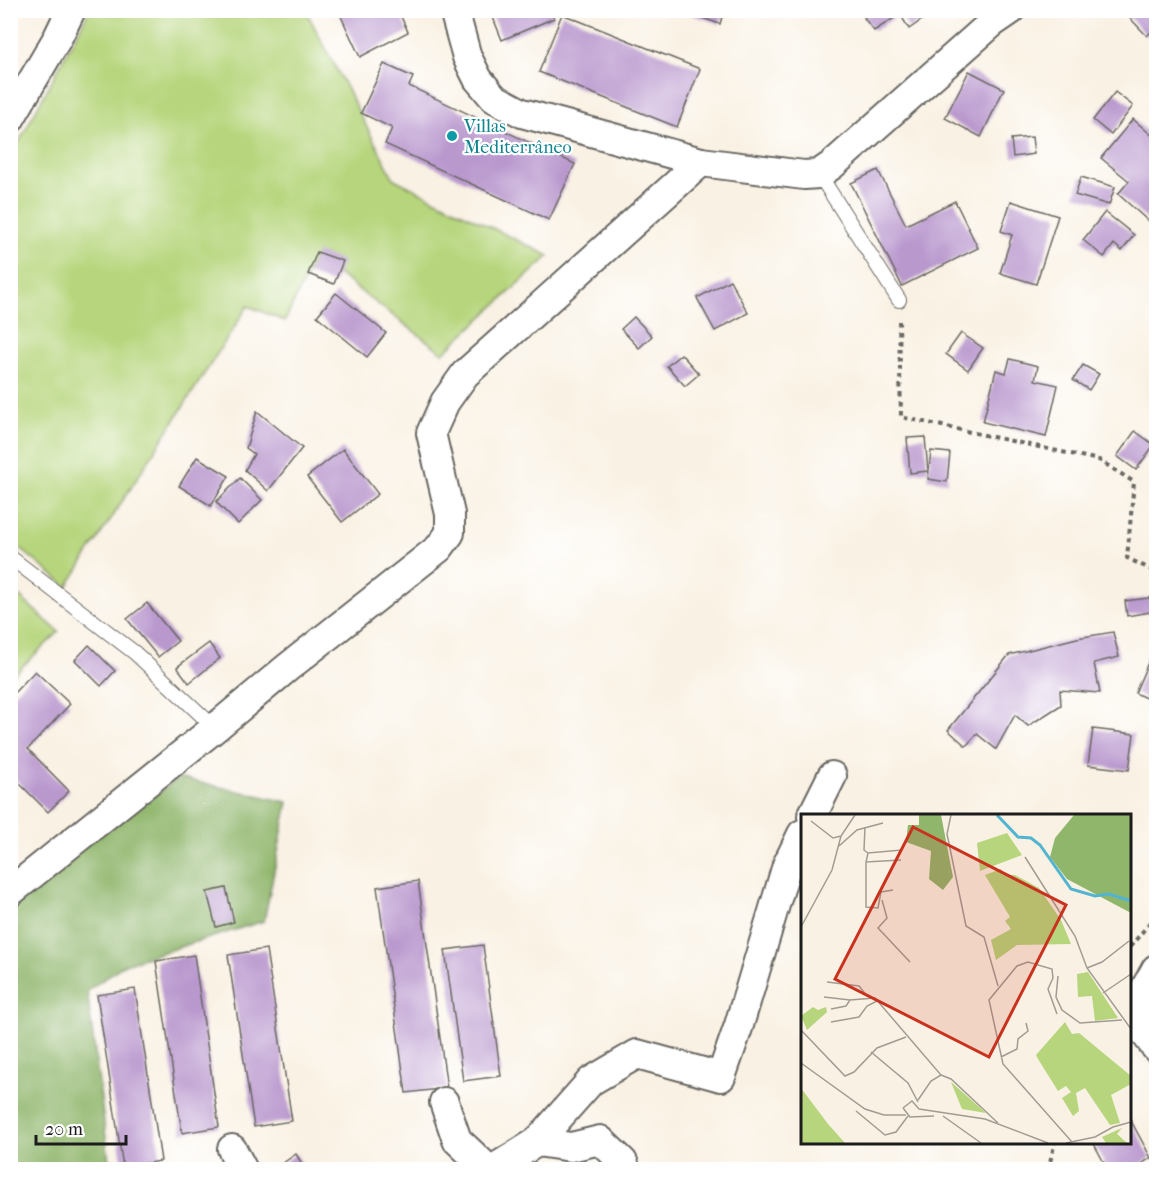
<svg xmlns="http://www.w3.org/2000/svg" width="1167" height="1180" font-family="'IM FELL French Canon',serif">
<rect width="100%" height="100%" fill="#fff"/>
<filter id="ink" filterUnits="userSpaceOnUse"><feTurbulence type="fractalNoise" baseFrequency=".0167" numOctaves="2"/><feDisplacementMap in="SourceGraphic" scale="12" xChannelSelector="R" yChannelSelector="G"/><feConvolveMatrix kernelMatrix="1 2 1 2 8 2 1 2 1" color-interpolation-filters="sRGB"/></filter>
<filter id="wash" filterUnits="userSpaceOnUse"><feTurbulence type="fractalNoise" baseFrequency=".008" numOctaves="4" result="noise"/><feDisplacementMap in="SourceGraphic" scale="24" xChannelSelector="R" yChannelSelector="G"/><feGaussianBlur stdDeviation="1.35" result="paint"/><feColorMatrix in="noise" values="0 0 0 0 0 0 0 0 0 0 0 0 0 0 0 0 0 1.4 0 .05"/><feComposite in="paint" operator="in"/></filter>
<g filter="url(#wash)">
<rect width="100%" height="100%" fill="#f9f1e3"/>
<!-- green -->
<g fill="#b6d57c" stroke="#69784c" stroke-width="1.5">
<path d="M89 11H306L394 179 549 256 443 353 315 257 285 321 248 306 67 587 11 541V157Z"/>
<path d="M11 589 59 632 11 677Z"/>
</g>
<!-- forest -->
<path fill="#90b66c" stroke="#566944" stroke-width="1.5" d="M179 778 288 802 264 921 125 964 87 991 110 1169H11L10 899Z"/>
<g id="blocks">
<!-- building -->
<g fill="#b998ce">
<path d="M338 10H398L408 32 360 57Z"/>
<path d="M490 10H551L554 18 502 40Z"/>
<path d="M678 10H724L720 24Z"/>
<path d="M875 10H926L929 15 909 29 900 14 874 31 864 18Z"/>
<path d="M1134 10H1154L1156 13V27L1147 36 1128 16Z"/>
<path d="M562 14 700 69 677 127 539 72Z"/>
<path d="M384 64 413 77 409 86 575 164 549 220 385 144 392 128 361 113Z"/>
<path d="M969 71 1004 89 981 137 945 118Z"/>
<path d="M1115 92 1133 106 1111 135 1093 120Z"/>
<path d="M1133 119 1156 139V228L1118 194 1129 181 1101 158Z"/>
<path d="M1032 137 1034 154 1013 157 1011 139Z"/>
<path d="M878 170 906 225 955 201 978 248 902 286 851 183Z"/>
<path d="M1081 177 1115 187 1109 205 1075 195Z"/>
<path d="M1011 201 1058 216 1036 284 1000 273 1012 235 1001 231Z"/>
<path d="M1105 212 1134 235 1122 251 1114 244 1104 257 1083 240Z"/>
<path d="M317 252 343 261 334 284 308 274Z"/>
<path d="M730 280 748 313 715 331 697 298Z"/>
<path d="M336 293 386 333 367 357 317 316Z"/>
<path d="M634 317 652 336 639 348 621 329Z"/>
<path d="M961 333 983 348 968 370 946 354Z"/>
<path d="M681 354 699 374 685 386 667 366Z"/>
<path d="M1010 359 1038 366 1035 380 1058 385 1046 437 983 422 996 370 1006 373Z"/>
<path d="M1083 365 1099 374 1089 390 1073 380Z"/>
<path d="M257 411 302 448 268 491 245 470 254 454 246 448Z"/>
<path d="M1135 431 1154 445 1136 470 1117 456Z"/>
<path d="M925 437 928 471 910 473 907 438Z"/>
<path d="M343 449 378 494 342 522 307 477Z"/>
<path d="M931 451 950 453 947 482 928 479Z"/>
<path d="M197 457 229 476 211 506 179 486Z"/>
<path d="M240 478 262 500 238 524 216 502Z"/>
<path d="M1156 597V611L1127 616 1125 601Z"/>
<path d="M147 603 178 641 158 657 127 619Z"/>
<path d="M1113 632 1119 657 1094 663 1100 693 1060 690 1061 705 1028 726 1015 715 996 749 977 734 966 746 948 730 1009 655 1077 638Z"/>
<path d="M209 643 220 658 189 683 177 667Z"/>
<path d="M1156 644V703L1135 693Z"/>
<path d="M89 645 115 671 101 686 75 660Z"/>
<path d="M35 671 70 704 28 749 69 791 48 812 10 774V767L15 763 10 759V697Z"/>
<path d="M1093 729 1134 734 1129 770 1088 765Z"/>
<path d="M418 881 447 1088 406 1093 377 887Z"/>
<path d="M226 888 234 922 216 927 207 892Z"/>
<path d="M483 945 501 1076 463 1081 445 950Z"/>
<path d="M266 949 292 1121 254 1127 228 955Z"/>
<path d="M194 955 219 1127 182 1133 156 961Z"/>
<path d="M135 989 161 1161 123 1167 97 995Z"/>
<path d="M1130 1119 1151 1158 1131 1170H1108L1093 1142H1130Z"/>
<path d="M296 1154 306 1170H273Z"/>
</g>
</g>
</g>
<g filter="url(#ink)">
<use href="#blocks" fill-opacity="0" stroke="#696762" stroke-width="1.5"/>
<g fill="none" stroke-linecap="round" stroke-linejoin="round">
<!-- service casing -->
<g stroke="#696762" stroke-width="16">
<g id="service">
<path d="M819 174 899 300"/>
<path d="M10 557 135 653 215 728"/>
</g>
</g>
<!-- minor casing -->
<g stroke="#696762" stroke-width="32">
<g id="minor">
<path d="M454 10 467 57 478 79 494 98 522 113 701 162 804 175 819 174 832 165 992 23 1011 10"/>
<path d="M10 119 58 37 71 10"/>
<path d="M812 816 832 776"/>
<path d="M10 892 215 728 287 668 439 548 450 533V514L431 433 445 402 465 374 701 162"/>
<path d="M1156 969C1150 981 1136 1000 1137 1014 1137 1026 1150 1039 1156 1048"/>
<path d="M444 1102 457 1140 489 1170"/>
<path d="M537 1142 591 1081 637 1054 721 1077 739 1025 787 865 802 834"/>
<path d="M232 1149 243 1170"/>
<path d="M492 1170 537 1142 571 1147 600 1140 623 1162 626 1170"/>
</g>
</g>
<!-- path -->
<g stroke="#696762" stroke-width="4" stroke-dasharray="4.5 4.5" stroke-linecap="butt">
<path d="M899 321 901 417 1099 460 1134 482 1127 558 1156 572"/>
<path d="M1130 947 1156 915"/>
<path d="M1048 1170 1055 1142"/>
</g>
<!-- service -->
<use href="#service" stroke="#fff" stroke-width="14"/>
<!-- minor -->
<use href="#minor" stroke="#fff" stroke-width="28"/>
</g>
</g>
<!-- markers -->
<circle fill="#0f9aa8" stroke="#fff" stroke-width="2" cx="452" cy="136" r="6"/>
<g text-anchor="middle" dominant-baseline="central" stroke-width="4.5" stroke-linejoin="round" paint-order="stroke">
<!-- culture labels -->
<g font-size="18" fill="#0d838f" stroke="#fff" text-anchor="start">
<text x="464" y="126">Villas<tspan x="464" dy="21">Mediterrâneo</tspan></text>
</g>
</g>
<!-- overview -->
<g transform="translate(801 814)">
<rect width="330" height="330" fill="#f9f1e3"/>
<path d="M206 19 221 41 179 57 176 29ZM200 55 203 61H214L238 74 260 106 270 130 216 131 195 146 190 126 210 115 204 107 209 103 184 61ZM287 158 317 204 294 207 291 182 277 183 276 160ZM12 193 17 196 25 193 26 198 6 216 0 202ZM264 208 271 220 278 219 330 262V270L310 281 319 309 309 311 284 274 275 279 278 297 272 302 261 284 270 278 265 272 257 277 237 245 235 241ZM150 268 185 299 161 295ZM0 274 27 310 44 329H0ZM321 314 316 320 326 329H305L301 323Z" fill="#b6d57c"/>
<path d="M111 1H140L152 63 142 76 128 65 130 37 105 28 107 11H118V1ZM273 1H330V99L266 65 249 43 254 24Z" fill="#90b66c"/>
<path fill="none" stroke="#52b4d1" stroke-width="3" d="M196 1 217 23 230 24 239 31 270 75 294 82 308 80 330 87"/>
<path fill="none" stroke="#a19c93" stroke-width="1.5" d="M150 1 146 20 165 112 183 123 197 172M10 7 32 24 40 22M64 13 63 36 67 39 101 36M38 32 56 16 82 9M67 39 65 48 100 46M224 43 274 122 286 154 330 215M65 48V93L77 94 80 78 92 76M81 86 86 104 77 114 109 148M0 113 31 56 40 22 54 1M286 154 301 148 328 127M257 162 255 183 261 196 279 209 321 206M26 168 58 172 66 182M302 179 330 160M23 183 49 186M30 195 45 192 49 186 74 184 140 261 130 267 117 286M256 200 247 175 252 164 251 155 227 148 216 152 188 186 202 250 271 328M30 208 58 203 66 192 76 187M0 216 44 262 53 258 76 234 105 223M70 238 107 269 117 288M200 243 216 235 217 225 227 217 225 209M0 249 64 295 83 301H105M140 261 150 265 197 309M102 294 109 303 133 302M102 294 111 287 118 295M118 295 184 305 247 329M55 297 84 321 95 318 107 302M142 302 180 329M265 329 294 323 312 313 330 308"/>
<path fill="#c8321e" fill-opacity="0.15" stroke="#c8321e" stroke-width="3" d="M112 13 265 91 188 243 34 165Z"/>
<rect width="330" height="330" fill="none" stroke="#1c1c1c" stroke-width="3"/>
</g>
<!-- margin -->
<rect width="1167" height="1180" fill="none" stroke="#fff" stroke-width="36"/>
<!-- scale -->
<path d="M36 1135v9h90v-9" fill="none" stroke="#1c1c1c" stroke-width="3"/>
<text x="45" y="1135" font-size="18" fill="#1c1c1c" stroke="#ffffff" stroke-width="4.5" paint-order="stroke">20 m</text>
</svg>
